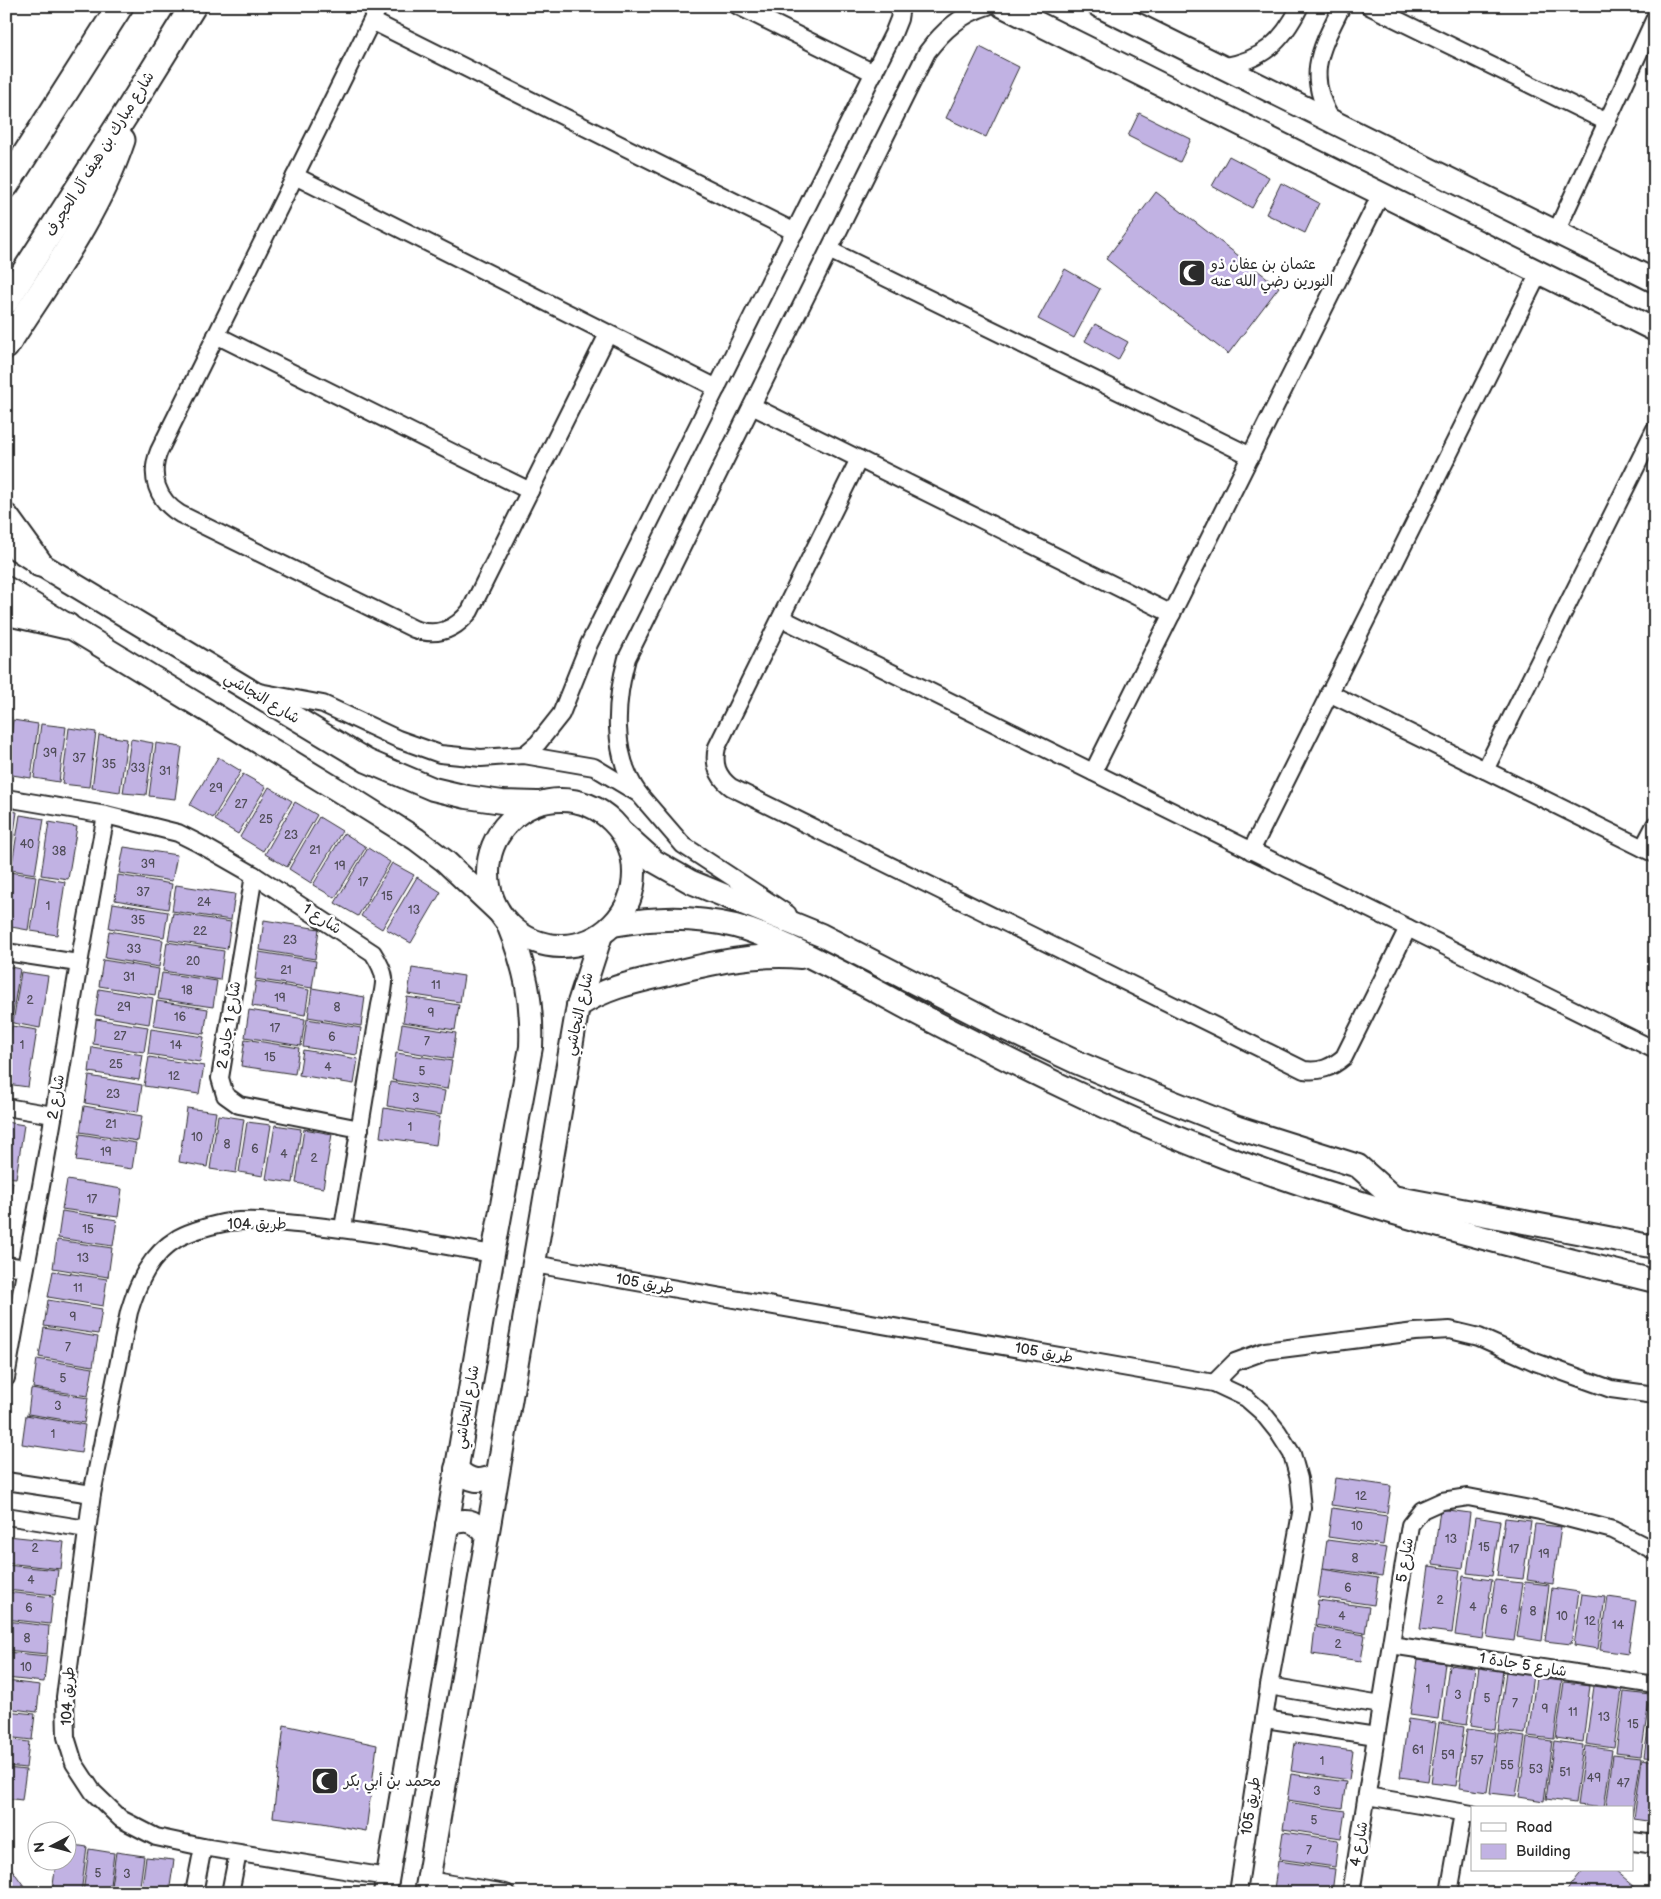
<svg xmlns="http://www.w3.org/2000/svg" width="1661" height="1899" font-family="'Balsamiq Sans','Playpen Sans Arabic',sans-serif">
<rect width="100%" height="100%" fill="#fff"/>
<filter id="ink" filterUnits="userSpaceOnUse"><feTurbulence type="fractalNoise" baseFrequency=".02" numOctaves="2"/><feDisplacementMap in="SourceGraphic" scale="10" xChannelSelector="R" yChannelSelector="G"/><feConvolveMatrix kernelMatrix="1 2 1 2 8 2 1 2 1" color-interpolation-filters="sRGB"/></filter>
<g filter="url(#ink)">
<!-- building -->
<g fill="#c1b2e3" stroke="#2b2b2b">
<path d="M980 47 1019 67 986 137 946 118Z"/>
<path d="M1139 113 1191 139 1180 162 1128 136Z"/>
<path d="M1229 156 1269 177 1252 208 1212 186Z"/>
<path d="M1281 183 1319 203 1305 233 1266 214Z"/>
<path d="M1156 192 1279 287 1228 354 1106 259Z"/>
<path d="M1065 269 1100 289 1074 338 1038 319Z"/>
<path d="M1095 324 1128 342 1118 360 1085 341Z"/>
<path d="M6 716 11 717 6 752Z"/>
<path d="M13 720 38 724 31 778 6 774Z"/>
<path d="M41 724 66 727 59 782 34 778Z"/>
<path d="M69 728 96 732 89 787 62 784Z"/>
<path d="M99 735 127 739 120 792 92 788Z"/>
<path d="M131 739 153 743 146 795 123 793Z"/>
<path d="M156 743 182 747 175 799 149 796Z"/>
<path d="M218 757 241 771 213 818 190 805Z"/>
<path d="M243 774 266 787 238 834 215 820Z"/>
<path d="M269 787 292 801 263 851 240 837Z"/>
<path d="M295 802 317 815 287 867 265 854Z"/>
<path d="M6 810 17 812 9 867 6 866Z"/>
<path d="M20 815 44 819 35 874 11 870Z"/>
<path d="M319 817 342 831 311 883 289 869Z"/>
<path d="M49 822 77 827 68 879 41 875Z"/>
<path d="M344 833 366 847 335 898 313 885Z"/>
<path d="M124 847 177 855 172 881 119 873Z"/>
<path d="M368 848 390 862 358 916 335 903Z"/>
<path d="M392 863 414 875 382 929 361 916Z"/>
<path d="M9 872 36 876 28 930 6 926V891Z"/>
<path d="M118 875 172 884 168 909 115 900Z"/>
<path d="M39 877 65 882 57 935 31 931Z"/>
<path d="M417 877 441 892 411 943 386 929Z"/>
<path d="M176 885 235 894 231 920 172 911Z"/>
<path d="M113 903 168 912 164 937 109 928Z"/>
<path d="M173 913 231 922 227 949 168 940Z"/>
<path d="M264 920 319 929 315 959 260 950Z"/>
<path d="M109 931 163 940 159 967 105 958Z"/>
<path d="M167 942 224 951 220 980 163 971Z"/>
<path d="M259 952 316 961 312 988 255 979Z"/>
<path d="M103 960 159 969 155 995 99 986Z"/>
<path d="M6 966 20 969 11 1024H6Z"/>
<path d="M412 968 464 976 460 1002 408 994Z"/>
<path d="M21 972 48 976 40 1028 13 1023Z"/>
<path d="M162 973 217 981 213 1007 158 999Z"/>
<path d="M256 981 309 990 305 1015 252 1006Z"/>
<path d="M312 988 365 997 361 1026 308 1017Z"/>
<path d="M99 989 153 998 149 1024 95 1015Z"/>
<path d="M407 997 459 1005 455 1030 403 1022Z"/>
<path d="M157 1001 208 1009 204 1034 153 1026Z"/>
<path d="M249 1010 305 1019 301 1046 245 1037Z"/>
<path d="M96 1019 148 1027 144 1052 93 1044Z"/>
<path d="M307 1019 361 1028 357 1055 303 1047Z"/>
<path d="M402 1024 456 1033 452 1059 398 1050Z"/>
<path d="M12 1026 37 1030 28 1087 6 1084V1061Z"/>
<path d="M151 1029 204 1037 200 1062 148 1054Z"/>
<path d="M245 1039 299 1048 295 1074 241 1066Z"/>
<path d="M92 1047 143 1055 139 1080 89 1072Z"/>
<path d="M303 1050 358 1059 354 1084 299 1075Z"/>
<path d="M396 1053 452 1061 447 1089 392 1080Z"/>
<path d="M149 1057 204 1066 199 1094 144 1086Z"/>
<path d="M89 1076 142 1085 138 1112 85 1103Z"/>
<path d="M390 1082 445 1091 441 1115 387 1106Z"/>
<path d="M84 1106 142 1116 138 1141 80 1132Z"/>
<path d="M187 1108 216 1112 207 1167 179 1162Z"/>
<path d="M384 1108 440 1117 436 1145 380 1137Z"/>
<path d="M218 1115 244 1119 236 1173 210 1169Z"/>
<path d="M6 1122 24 1125 16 1178 6 1177Z"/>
<path d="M247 1122 271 1125 263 1176 239 1172Z"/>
<path d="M275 1125 301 1129 293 1183 266 1179Z"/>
<path d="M304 1129 332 1134 323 1188 296 1183Z"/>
<path d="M80 1134 136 1143 132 1169 76 1161Z"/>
<path d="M67 1180 122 1189 118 1217 62 1209Z"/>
<path d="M6 1181 13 1182 6 1226Z"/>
<path d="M62 1211 117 1220 113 1246 58 1238Z"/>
<path d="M57 1240 112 1248 108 1277 53 1268Z"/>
<path d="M53 1271 107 1279 103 1306 48 1297Z"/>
<path d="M48 1300 102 1309 98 1334 44 1326Z"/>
<path d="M44 1328 98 1337 93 1366 39 1357Z"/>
<path d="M37 1359 93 1368 88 1396 33 1388Z"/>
<path d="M31 1389 88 1398 84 1423 28 1414Z"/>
<path d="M26 1415 85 1425 81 1453 22 1444Z"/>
<path d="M1335 1478 1391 1486 1387 1513 1331 1505Z"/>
<path d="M1332 1508 1387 1516 1383 1545 1328 1537Z"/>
<path d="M1440 1509 1470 1513 1463 1568 1433 1564Z"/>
<path d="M1475 1517 1500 1521 1492 1576 1467 1573Z"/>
<path d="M1505 1518 1531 1521 1523 1579 1497 1576Z"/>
<path d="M1535 1524 1561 1527 1553 1584 1527 1580Z"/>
<path d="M8 1536 64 1542 61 1569 6 1563Z"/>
<path d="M1327 1540 1387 1548 1382 1576 1323 1568Z"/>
<path d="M6 1565 58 1570 55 1595 6 1590Z"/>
<path d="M1429 1566 1460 1570 1452 1633 1420 1629Z"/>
<path d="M1322 1569 1378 1578 1374 1605 1318 1597Z"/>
<path d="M1463 1576 1492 1580 1483 1639 1455 1635Z"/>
<path d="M1495 1580 1522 1583 1514 1641 1487 1637Z"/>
<path d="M1525 1582 1549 1585 1542 1641 1517 1637Z"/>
<path d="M1552 1588 1579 1592 1571 1644 1545 1641Z"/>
<path d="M6 1592 53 1597 50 1624 6 1619Z"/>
<path d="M1582 1594 1605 1597 1598 1649 1574 1645Z"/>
<path d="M1608 1597 1636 1601 1628 1654 1600 1650Z"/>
<path d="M1318 1600 1369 1607 1365 1633 1315 1625Z"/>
<path d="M6 1621 49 1626 47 1654 6 1650Z"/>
<path d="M1315 1627 1365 1635 1361 1661 1312 1654Z"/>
<path d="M6 1652 47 1656 44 1682 6 1678Z"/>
<path d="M1418 1659 1445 1663 1438 1719 1410 1715Z"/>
<path d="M1449 1665 1475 1668 1467 1725 1442 1721Z"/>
<path d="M1479 1667 1503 1670 1495 1730 1471 1726Z"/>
<path d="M1506 1671 1533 1675 1525 1734 1498 1731Z"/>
<path d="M1536 1678 1562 1681 1554 1739 1528 1736Z"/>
<path d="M6 1681 40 1685 37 1712 6 1708Z"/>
<path d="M1564 1682 1590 1685 1583 1742 1556 1738Z"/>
<path d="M1594 1686 1622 1690 1614 1748 1586 1744Z"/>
<path d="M1624 1692 1650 1695 1641 1756 1616 1753Z"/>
<path d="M1653 1696H1655V1758L1644 1757Z"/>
<path d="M6 1711 35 1714 32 1740 6 1737Z"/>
<path d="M1408 1719 1436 1723 1428 1781 1400 1777Z"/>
<path d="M1439 1723 1464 1727 1456 1786 1431 1783Z"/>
<path d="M284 1725 377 1745 366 1831 322 1823 273 1817Z"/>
<path d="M1467 1729 1496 1733 1487 1792 1459 1788Z"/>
<path d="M1498 1733 1525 1737 1516 1796 1490 1793Z"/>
<path d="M1527 1738 1552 1741 1544 1801 1519 1797Z"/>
<path d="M6 1739 29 1742 26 1768 6 1766Z"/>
<path d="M1554 1741 1583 1745 1575 1803 1546 1799Z"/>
<path d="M1295 1743 1353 1751 1349 1780 1291 1771Z"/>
<path d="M1585 1746 1612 1750 1604 1808 1577 1805Z"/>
<path d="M1613 1755 1641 1758 1632 1817V1808H1606Z"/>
<path d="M1642 1759 1655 1761V1822L1634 1819Z"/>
<path d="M6 1768 26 1770 22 1800 6 1798Z"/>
<path d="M1291 1774 1346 1782 1342 1808 1287 1800Z"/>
<path d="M1287 1802 1345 1811 1341 1838 1283 1829Z"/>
<path d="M1283 1832 1338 1840 1335 1867 1279 1859Z"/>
<path d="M68 1844 87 1847 81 1893H52L56 1862H68Z"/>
<path d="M89 1849 114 1853 109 1893H83Z"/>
<path d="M116 1852 144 1856 139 1893H110Z"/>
<path d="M146 1857 174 1860 169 1893H141Z"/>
<path d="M6 1861 29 1893H6Z"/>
<path d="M1278 1861 1335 1869 1332 1893H1302L1274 1889Z"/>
<path d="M1583 1870H1615L1642 1893H1565Z"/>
</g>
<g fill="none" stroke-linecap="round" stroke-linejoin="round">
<!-- street casing -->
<g stroke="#2b2b2b" stroke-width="20">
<g id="street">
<path d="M379 6 159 451C149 476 157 500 180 514L414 629C437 637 455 630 470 611L608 334"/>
<path d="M738 6 874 73"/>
<path d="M1369 6 1607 122"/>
<path d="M372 21 795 232"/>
<path d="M1222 67C1262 60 1282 43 1300 6"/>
<path d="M1332 121C1305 75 1320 50 1342 6"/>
<path d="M295 176 717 388"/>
<path d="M1556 232 1655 18"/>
<path d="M829 250 1251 456"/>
<path d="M216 335 530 491"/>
<path d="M752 406 1172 614"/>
<path d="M859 459 717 747C713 764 717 776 731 787L1304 1070C1320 1072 1331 1068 1344 1057L1408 928"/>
<path d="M781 618 1655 1050"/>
<path d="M259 692 323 704 398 739 440 754 481 758 524 755 594 767 639 794 683 845 788 914"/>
<path d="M1329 693 1655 854"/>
<path d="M524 755 538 743 561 714 589 644 893 34 899 19 901 6"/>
<path d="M1485 770 1655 429"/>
<path d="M1093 772 1381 194"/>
<path d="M639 794C611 755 615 702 627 658L927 52C943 31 961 14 988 6"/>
<path d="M6 798 106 815 178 833 198 843 254 875 373 953C387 975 386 980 380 1005L343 1228"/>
<path d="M1643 848 1655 825"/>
<path d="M1251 851 1539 273"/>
<path d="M254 875 220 1078 225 1095 239 1105 360 1129"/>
<path d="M6 952 78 963"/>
<path d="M6 1107 53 1115"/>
<path d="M534 1264 1214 1383 1246 1398 1262 1412 1278 1432 1292 1454 1299 1479 1302 1508 1269 1686 1238 1893"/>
<path d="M6 1265 25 1268"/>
<path d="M6 1378C21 1289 39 1202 54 1113 70 1014 87 915 106 815"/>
<path d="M1214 1383 1235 1362 1265 1351 1415 1332 1450 1330 1479 1337 1535 1362 1611 1389 1655 1395"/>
<path d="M6 1481 92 1494"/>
<path d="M6 1516 87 1529"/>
<path d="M1391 1645 1655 1685"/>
<path d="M1269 1686 1381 1705"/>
<path d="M1264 1719 1376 1736"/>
<path d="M1367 1796 1472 1814"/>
<path d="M1632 1841 1655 1844"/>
<path d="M387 1877 203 1847 156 1837 121 1819 93 1792 74 1763 66 1737 65 1697 92 1494 129 1312C138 1282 150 1255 178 1238 191 1231 215 1224 229 1222 251 1219 275 1222 297 1224 363 1230 428 1243 493 1254"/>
<path d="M428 1880 506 1893"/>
<path d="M194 1893 203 1847"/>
<path d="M230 1893 238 1853"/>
<path d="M1351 1893 1410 1525 1422 1510 1442 1501 1468 1497 1540 1511 1613 1530 1655 1551"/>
<path d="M1449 1893 1463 1813"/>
</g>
</g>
<!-- secondary casing -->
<g stroke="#2b2b2b" stroke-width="26">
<g id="secondary">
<path d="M1003 6 1655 330"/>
<path d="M1099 6 1655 281"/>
<path d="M6 542 40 564 367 761 433 789 467 797 502 802 537 803"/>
<path d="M6 588 354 800 416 839 445 861 498 911"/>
<circle cx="561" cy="873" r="73"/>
<path d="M623 833 654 861 691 882 821 935 997 1025 1076 1062 1157 1096 1238 1128 1358 1166 1393 1197 1655 1247"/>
<path d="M613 925C656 917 692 916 735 926 755 931 774 940 792 948 833 967 872 989 911 1010 1013 1063 1117 1116 1225 1157 1364 1209 1510 1246 1655 1281"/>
<path d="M578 1006C605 988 634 982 664 975 710 963 754 953 801 957"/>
<path d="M456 1469C471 1482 479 1483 497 1475"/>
<path d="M447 1525C466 1518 472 1519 487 1534"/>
<path d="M385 1893 493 1254 531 1047C533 1001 525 966 508 924"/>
<path d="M426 1893 578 1006 601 935"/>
</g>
</g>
<!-- primary casing -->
<g stroke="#2b2b2b" stroke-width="29">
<g id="primary">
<path d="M6 185 120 6"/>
<path d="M6 301 131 106 193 6"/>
<path d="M6 346C48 280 97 215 122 140"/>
<path d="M6 517 40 564"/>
<path d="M6 612 67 626"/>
</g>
</g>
<!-- street -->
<use href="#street" stroke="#fff" stroke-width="16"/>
<!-- secondary -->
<use href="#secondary" stroke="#fff" stroke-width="22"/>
<!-- primary -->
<use href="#primary" stroke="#fff" stroke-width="25"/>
</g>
</g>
<!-- icons -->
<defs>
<g id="mosque-square" transform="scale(1.4375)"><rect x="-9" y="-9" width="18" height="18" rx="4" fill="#2b2b2b" stroke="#fff"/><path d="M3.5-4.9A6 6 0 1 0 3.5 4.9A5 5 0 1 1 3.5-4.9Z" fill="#fff"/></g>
</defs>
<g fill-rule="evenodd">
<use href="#mosque-square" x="1192" y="273"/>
<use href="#mosque-square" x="325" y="1781"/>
</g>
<g text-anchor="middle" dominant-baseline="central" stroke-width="5" stroke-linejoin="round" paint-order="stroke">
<!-- number labels -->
<g font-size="12" fill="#504d59">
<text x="50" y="753">39</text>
<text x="79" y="758">37</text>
<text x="109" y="764">35</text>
<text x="138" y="768">33</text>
<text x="165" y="771">31</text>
<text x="216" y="788">29</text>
<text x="241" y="804">27</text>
<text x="266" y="819">25</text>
<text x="291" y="835">23</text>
<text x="27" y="844">40</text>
<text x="315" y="850">21</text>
<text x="59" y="851">38</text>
<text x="148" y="864">39</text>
<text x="340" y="866">19</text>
<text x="363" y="882">17</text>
<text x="143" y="892">37</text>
<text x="387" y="896">15</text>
<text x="204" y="902">24</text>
<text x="48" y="906">1</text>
<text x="414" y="910">13</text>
<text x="138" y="920">35</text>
<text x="200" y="931">22</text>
<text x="290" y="940">23</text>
<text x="134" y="949">33</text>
<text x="193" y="961">20</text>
<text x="286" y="970">21</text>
<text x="129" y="977">31</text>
<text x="436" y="985">11</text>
<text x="187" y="990">18</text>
<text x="280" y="998">19</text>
<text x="30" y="1000">2</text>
<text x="124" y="1007">29</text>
<text x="337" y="1007">8</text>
<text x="431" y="1013">9</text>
<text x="180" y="1017">16</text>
<text x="275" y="1028">17</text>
<text x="120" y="1036">27</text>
<text x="332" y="1037">6</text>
<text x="427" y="1041">7</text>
<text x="22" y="1045">1</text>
<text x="176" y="1045">14</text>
<text x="270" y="1057">15</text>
<text x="116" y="1064">25</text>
<text x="328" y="1067">4</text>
<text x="422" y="1071">5</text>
<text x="174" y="1076">12</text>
<text x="113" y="1094">23</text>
<text x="416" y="1098">3</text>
<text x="111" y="1124">21</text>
<text x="410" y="1127">1</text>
<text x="197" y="1137">10</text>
<text x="227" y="1144">8</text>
<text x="255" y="1149">6</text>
<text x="106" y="1152">19</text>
<text x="284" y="1154">4</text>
<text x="314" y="1158">2</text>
<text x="92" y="1199">17</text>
<text x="88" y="1229">15</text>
<text x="83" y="1258">13</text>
<text x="78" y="1288">11</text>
<text x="73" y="1317">9</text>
<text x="68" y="1347">7</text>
<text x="63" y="1378">5</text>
<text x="58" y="1406">3</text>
<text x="53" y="1434">1</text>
<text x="1361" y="1496">12</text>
<text x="1357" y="1526">10</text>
<text x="1451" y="1539">13</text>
<text x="1484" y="1547">15</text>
<text x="35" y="1548">2</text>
<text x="1514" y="1549">17</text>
<text x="1544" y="1554">19</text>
<text x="1355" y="1558">8</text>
<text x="31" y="1580">4</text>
<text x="1348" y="1588">6</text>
<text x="1440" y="1600">2</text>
<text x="1473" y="1607">4</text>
<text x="29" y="1608">6</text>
<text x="1504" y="1610">6</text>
<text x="1533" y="1611">8</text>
<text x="1342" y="1616">4</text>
<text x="1562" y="1616">10</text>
<text x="1590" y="1621">12</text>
<text x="1618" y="1625">14</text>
<text x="27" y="1638">8</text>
<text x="1338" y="1644">2</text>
<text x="26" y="1667">10</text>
<text x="1428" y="1689">1</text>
<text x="1458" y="1695">3</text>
<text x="1487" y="1698">5</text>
<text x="1515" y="1703">7</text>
<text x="1545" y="1709">9</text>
<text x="1573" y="1712">11</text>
<text x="1604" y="1717">13</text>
<text x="1633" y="1724">15</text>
<text x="1418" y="1750">61</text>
<text x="1448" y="1755">59</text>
<text x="1477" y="1760">57</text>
<text x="1322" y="1761">1</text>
<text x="1507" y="1765">55</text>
<text x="1536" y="1769">53</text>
<text x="1565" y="1772">51</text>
<text x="1594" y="1778">49</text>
<text x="1623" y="1783">47</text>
<text x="1317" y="1791">3</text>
<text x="1314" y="1820">5</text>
<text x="1309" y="1850">7</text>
<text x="98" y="1873">5</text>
<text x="127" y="1874">3</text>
</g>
<!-- street labels -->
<g font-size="15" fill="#2b2b2b" stroke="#fff">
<text transform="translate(100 154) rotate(-58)">شارع مبارك بن هيف آل الحجرف</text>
<text transform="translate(262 698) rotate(31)">شارع النجاشي</text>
<text transform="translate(322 919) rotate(33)">شارع 1</text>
<text transform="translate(579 1014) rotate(-77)">شارع النجاشي</text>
<text transform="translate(229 1025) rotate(-81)">شارع 1 جادة 2</text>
<text transform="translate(56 1097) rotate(-81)">شارع 2</text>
<text x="257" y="1224">طريق 104</text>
<text transform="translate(645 1284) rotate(10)">طريق 105</text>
<text transform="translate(1044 1353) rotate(10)">طريق 105</text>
<text transform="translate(467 1407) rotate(-80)">شارع النجاشي</text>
<text transform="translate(1405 1560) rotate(-81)">شارع 5</text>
<text transform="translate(1523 1665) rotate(9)">شارع 5 جادة 1</text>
<text transform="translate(68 1696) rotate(-87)">طريق 104</text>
<text transform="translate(1251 1806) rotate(-81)">طريق 105</text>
<text transform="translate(1359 1844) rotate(-80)">شارع 4</text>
</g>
<!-- poi labels -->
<g font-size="15" fill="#2b2b2b" stroke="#fff" text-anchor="start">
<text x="1211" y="264">عثمان بن عفان ذو<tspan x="1211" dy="17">النورين رضي الله عنه</tspan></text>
<text x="344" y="1781">محمد بن أبي بكر</text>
</g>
</g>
<!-- margin -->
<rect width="1661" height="1899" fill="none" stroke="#fff" stroke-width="25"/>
<rect x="12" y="12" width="1636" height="1874" fill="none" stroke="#2b2b2b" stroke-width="2" filter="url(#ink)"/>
<!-- legend -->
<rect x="1471" y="1806" width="162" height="65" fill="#ffffff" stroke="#aaaaaa"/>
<rect x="1481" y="1823" width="25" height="8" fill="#ffffff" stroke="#aaaaaa"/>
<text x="1516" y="1832" font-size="15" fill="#2b2b2b">Road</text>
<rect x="1481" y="1844" width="25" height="15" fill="#c1b2e3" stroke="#aaaaaa"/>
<text x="1516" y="1856" font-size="15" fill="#2b2b2b">Building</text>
<!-- north arrow -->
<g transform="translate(52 1846) rotate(264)"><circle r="24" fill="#ffffff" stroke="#aaaaaa"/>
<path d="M0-4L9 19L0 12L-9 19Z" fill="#2b2b2b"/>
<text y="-8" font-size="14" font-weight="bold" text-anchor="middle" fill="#2b2b2b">N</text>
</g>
</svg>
